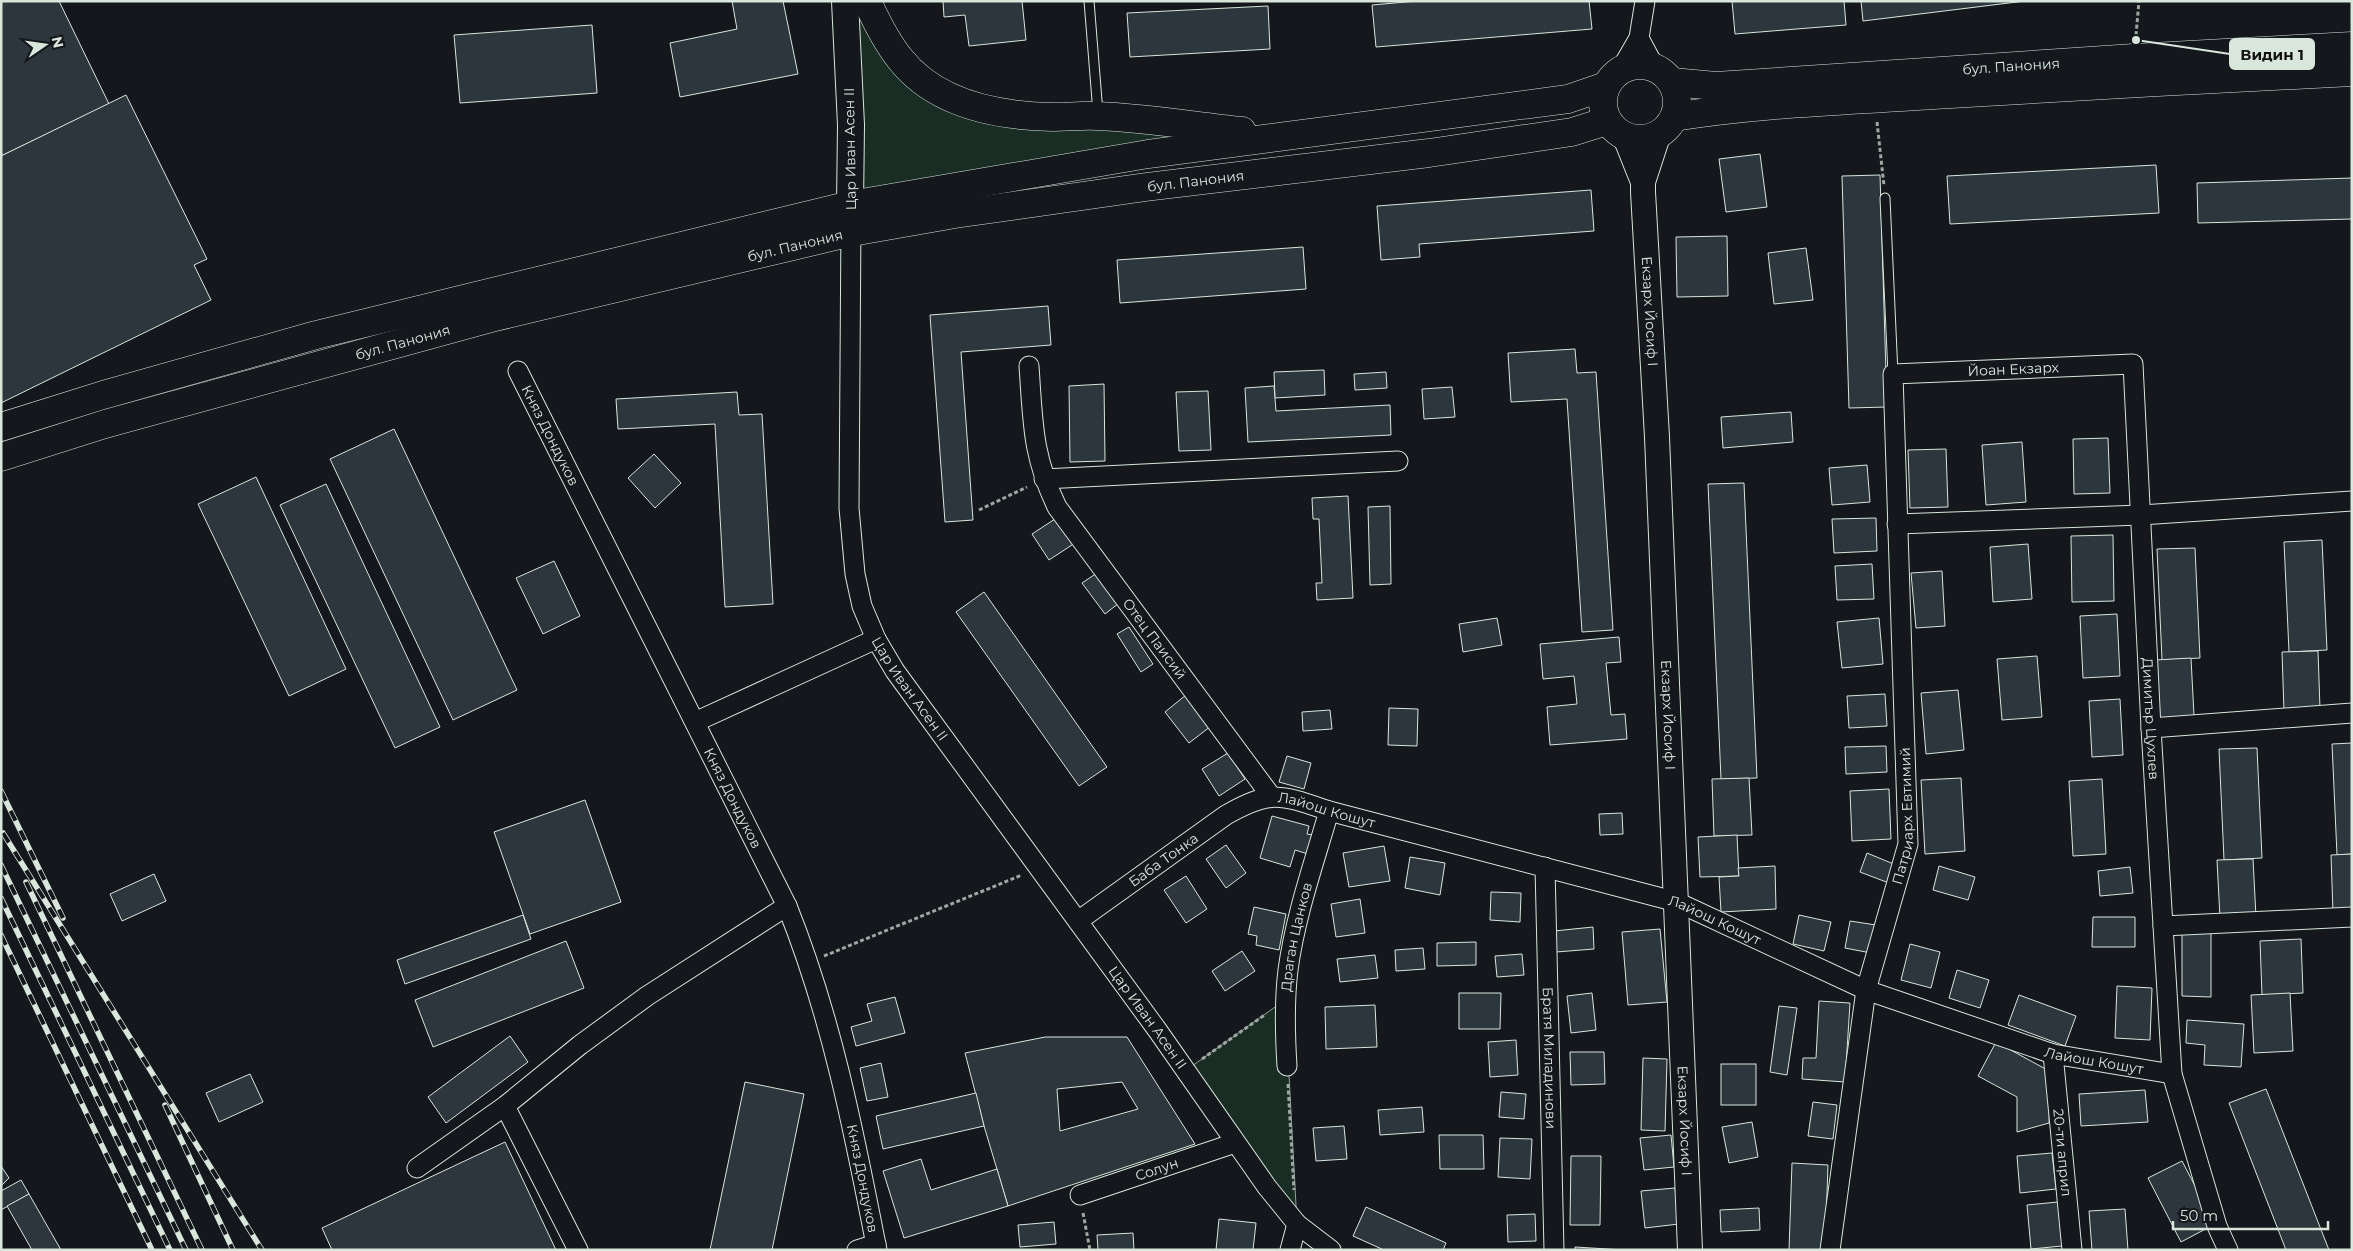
<svg xmlns="http://www.w3.org/2000/svg" width="2353" height="1251" font-family="Montserrat,sans-serif">
<rect width="100%" height="100%" fill="#14181c"/>
<!-- green -->
<g fill="#1a2d24" stroke="#939e99">
<path d="M845 1 955 99 1283 135 850 205Z"/>
<path d="M1285 1000 1297 1224 1185 1071Z"/>
</g>
<!-- building -->
<g fill="#2c363c" stroke="#d8e6dc" fill-rule="evenodd">
<path d="M4 1H59L109 104 1 156V3Z"/>
<path d="M732 1H783L798 74 680 97 670 43 737 29Z"/>
<path d="M943 1H1022L1026 40 969 46 965 15 944 17Z"/>
<path d="M1417 1H1589L1592 29 1376 47 1372 5Z"/>
<path d="M1732 1H1844L1846 25 1735 34Z"/>
<path d="M1861 1H2025L1863 21Z"/>
<path d="M1268 6 1270 49 1130 57 1127 13Z"/>
<path d="M592 25 597 93 460 103 454 35Z"/>
<path d="M126 95 207 259 194 265 211 300 1 403V156Z"/>
<path d="M1760 154 1767 207 1726 212 1719 159Z"/>
<path d="M2156 165 2159 213 1950 224 1947 176Z"/>
<path d="M1880 175 1887 407 1849 408 1842 176Z"/>
<path d="M2352 178V219L2198 223 2197 183Z"/>
<path d="M1591 190 1594 231 1419 244 1420 257 1381 260 1377 206Z"/>
<path d="M1727 236 1728 296 1677 297 1676 237Z"/>
<path d="M1303 247 1306 289 1120 303 1117 260Z"/>
<path d="M1806 248 1813 300 1774 304 1768 253Z"/>
<path d="M1048 306 1051 345 961 352 973 520 945 522 930 315Z"/>
<path d="M1575 349 1577 373 1596 372 1613 630 1582 632 1567 399 1511 402 1508 353Z"/>
<path d="M1324 370 1325 395 1275 398 1274 372Z"/>
<path d="M1386 372 1387 388 1355 390 1354 374Z"/>
<path d="M1104 384 1105 461 1070 462 1069 386Z"/>
<path d="M1274 386 1276 411 1390 405 1391 435 1248 442 1245 388Z"/>
<path d="M1452 387 1455 417 1424 419 1422 389Z"/>
<path d="M1208 391 1211 450 1179 451 1176 392Z"/>
<path d="M737 392 739 415 762 414 773 604 725 607 715 424 618 429 616 399Z"/>
<path d="M1791 412 1793 442 1723 448 1721 417Z"/>
<path d="M394 429 517 690 453 720 330 459Z"/>
<path d="M2108 438 2110 493 2074 494 2073 439Z"/>
<path d="M2022 442 2026 502 1986 505 1982 445Z"/>
<path d="M1946 449 1948 507 1910 508 1908 450Z"/>
<path d="M654 454 681 483 655 508 628 478Z"/>
<path d="M1867 465 1870 502 1832 505 1829 468Z"/>
<path d="M256 477 346 669 289 696 198 504Z"/>
<path d="M1744 483 1757 778 1721 779 1708 484Z"/>
<path d="M326 484 440 727 395 748 280 505Z"/>
<path d="M1348 496 1353 598 1317 600 1316 583H1322L1319 519H1313L1312 498Z"/>
<path d="M1390 506 1391 584 1370 585 1368 507Z"/>
<path d="M1058 517 1075 543 1049 560 1032 534Z"/>
<path d="M1876 518 1877 551 1834 553 1832 519Z"/>
<path d="M2113 535 2114 601 2072 602 2071 536Z"/>
<path d="M2322 540 2327 650 2289 652 2284 542Z"/>
<path d="M2028 544 2032 599 1993 602 1990 547Z"/>
<path d="M2195 548 2200 658 2162 660 2157 549Z"/>
<path d="M554 561 580 616 543 634 516 578Z"/>
<path d="M1872 564 1874 599 1837 600 1835 566Z"/>
<path d="M1942 571 1945 626 1916 628 1911 573Z"/>
<path d="M1097 573 1119 603 1105 614 1082 583Z"/>
<path d="M984 592 1107 767 1079 786 956 612Z"/>
<path d="M2117 614 2120 676 2083 678 2080 616Z"/>
<path d="M1497 618 1502 645 1463 652 1459 624Z"/>
<path d="M1879 618 1883 664 1842 668 1837 622Z"/>
<path d="M1129 627 1153 664 1141 672 1117 634Z"/>
<path d="M1619 637 1621 662 1606 663 1611 715 1625 714 1627 739 1550 745 1547 707 1577 704 1574 676 1543 679 1540 644Z"/>
<path d="M2318 651 2320 709 2284 711 2282 652Z"/>
<path d="M2037 656 2042 717 2002 720 1997 659Z"/>
<path d="M2191 658 2194 716 2158 718 2155 660Z"/>
<path d="M1958 690 1964 750 1926 754 1921 693Z"/>
<path d="M1885 694 1887 726 1849 728 1847 696Z"/>
<path d="M1186 695 1211 726 1189 743 1165 712Z"/>
<path d="M2120 699 2123 755 2092 757 2089 701Z"/>
<path d="M1389 708 1418 709 1417 746 1388 745Z"/>
<path d="M1330 710 1332 729 1303 731 1302 712Z"/>
<path d="M2352 743V854L2337 855 2332 744Z"/>
<path d="M1886 746 1887 772 1846 774 1845 747Z"/>
<path d="M2257 748 2262 858 2224 860 2219 749Z"/>
<path d="M1228 753 1245 779 1219 796 1202 769Z"/>
<path d="M1287 756 1311 763 1304 789 1279 782Z"/>
<path d="M1749 778 1752 835 1714 836 1712 779Z"/>
<path d="M1961 778 1965 851 1925 854 1921 780Z"/>
<path d="M2102 779 2106 854 2073 856 2069 781Z"/>
<path d="M1889 789 1891 839 1852 841 1850 791Z"/>
<path d="M585 800 621 902 530 934 494 832Z"/>
<path d="M1622 813 1623 834 1600 835 1599 814Z"/>
<path d="M1272 816 1309 826 1307 834 1313 835 1308 854 1295 850 1290 867 1260 858Z"/>
<path d="M1737 835 1739 876 1700 877 1698 837Z"/>
<path d="M1226 845 1246 873 1226 888 1206 859Z"/>
<path d="M1384 846 1390 881 1349 887 1343 853Z"/>
<path d="M1867 853 1896 865 1889 883 1860 872Z"/>
<path d="M2352 854V912L2333 913 2331 855Z"/>
<path d="M1410 857 1445 863 1440 895 1405 888Z"/>
<path d="M2253 859 2256 917 2220 918 2217 860Z"/>
<path d="M1775 866 1776 909 1721 912 1719 877 1739 876 1738 868Z"/>
<path d="M1939 866 1975 877 1968 900 1933 890Z"/>
<path d="M2130 867 2133 893 2100 896 2098 871Z"/>
<path d="M154 874 166 901 122 921 110 894Z"/>
<path d="M1186 876 1207 909 1186 923 1164 890Z"/>
<path d="M1491 892 1521 893 1520 922 1490 920Z"/>
<path d="M1360 899 1365 933 1336 937 1331 904Z"/>
<path d="M1254 907 1286 914 1279 950 1256 945 1257 936 1248 934Z"/>
<path d="M523 915 531 939 405 984 397 960Z"/>
<path d="M1799 915 1831 922 1824 951 1793 944Z"/>
<path d="M2093 917H2135V947H2092Z"/>
<path d="M1850 921 1876 925 1871 953 1845 948Z"/>
<path d="M1593 927 1594 949 1556 952 1554 931Z"/>
<path d="M1660 929 1667 1002 1628 1005 1622 932Z"/>
<path d="M2182 933H2211V997L2182 996Z"/>
<path d="M2301 939 2303 993 2262 995 2260 941Z"/>
<path d="M566 941 584 988 433 1047 415 1000Z"/>
<path d="M1476 942V965L1437 966V943Z"/>
<path d="M1910 944 1940 952 1931 988 1901 980Z"/>
<path d="M1423 948 1425 969 1396 971 1395 950Z"/>
<path d="M1242 951 1255 971 1225 991 1212 971Z"/>
<path d="M1522 954 1524 975 1497 977 1495 956Z"/>
<path d="M1375 955 1378 978 1340 982 1337 959Z"/>
<path d="M1957 970 1989 980 1980 1008 1949 998Z"/>
<path d="M2117 986 2152 988 2150 1040 2115 1038Z"/>
<path d="M1459 993H1501L1500 1029H1459Z"/>
<path d="M1592 993 1596 1030 1571 1033 1567 996Z"/>
<path d="M2290 993 2293 1051 2254 1053 2251 995Z"/>
<path d="M2019 995 2076 1016 2065 1046 2008 1025Z"/>
<path d="M895 997 905 1033 856 1046 851 1027 872 1021 867 1004Z"/>
<path d="M1819 1001 1850 1003 1845 1082 1802 1079 1803 1058H1816Z"/>
<path d="M1375 1005 1377 1047 1326 1049 1325 1007Z"/>
<path d="M1779 1006 1797 1008 1787 1075 1770 1072Z"/>
<path d="M2187 1020 2244 1024 2241 1067 2204 1065 2205 1045 2186 1043Z"/>
<path d="M510 1036 528 1062 446 1123 428 1097Z"/>
<path d="M1045 1037H1127L1195 1144 1008 1206 984 1126 965 1053ZM1122 1082 1138 1109 1060 1131 1057 1089Z"/>
<path d="M1516 1040 1518 1075 1490 1077 1488 1042Z"/>
<path d="M1996 1042 2051 1072 2049 1123 2017 1132V1097L1978 1076Z"/>
<path d="M1570 1052H1604L1605 1084 1571 1085Z"/>
<path d="M1643 1058 1667 1059 1665 1131 1641 1130Z"/>
<path d="M881 1063 888 1097 867 1101 860 1068Z"/>
<rect x="1721" y="1064" width="35" height="41"/>
<path d="M250 1074 263 1102 219 1122 206 1093Z"/>
<path d="M745 1082 804 1094 772 1250H710Z"/>
<path d="M2266 1089 2329 1250H2286L2229 1103Z"/>
<path d="M2145 1090 2148 1122 2081 1126 2079 1094Z"/>
<path d="M1501 1092 1526 1094 1524 1119 1499 1117Z"/>
<path d="M976 1093 984 1126 883 1149 876 1116Z"/>
<path d="M1813 1102 1837 1105 1833 1139 1808 1136Z"/>
<path d="M1422 1107 1424 1132 1380 1135 1378 1110Z"/>
<path d="M1752 1122 1758 1157 1729 1163 1722 1127Z"/>
<path d="M1344 1126 1347 1159 1316 1161 1313 1128Z"/>
<path d="M1439 1135H1483L1484 1169H1440Z"/>
<path d="M1671 1135 1674 1167 1644 1170 1640 1138Z"/>
<path d="M1500 1138 1532 1139 1530 1179 1498 1177Z"/>
<path d="M505 1142 556 1250H332L322 1228Z"/>
<path d="M2052 1153 2056 1189 2020 1193 2017 1156Z"/>
<path d="M1571 1156H1601L1600 1225H1570Z"/>
<path d="M921 1159 931 1190 997 1169 1008 1206 904 1238 883 1171Z"/>
<path d="M2182 1161 2215 1224 2181 1242 2148 1178Z"/>
<path d="M1792 1163 1828 1165 1825 1250H1789Z"/>
<path d="M1 1166 9 1178 1 1186Z"/>
<path d="M21 1180 29 1194 1 1210V1191Z"/>
<path d="M1675 1188 1679 1224 1645 1228 1641 1191Z"/>
<path d="M29 1194 61 1250H32L7 1206Z"/>
<path d="M2058 1202 2062 1246 2031 1249 2027 1205Z"/>
<path d="M1366 1207 1446 1243 1443 1250H1384L1353 1236Z"/>
<path d="M1759 1208 1760 1230 1721 1232 1720 1210Z"/>
<path d="M2125 1209 2128 1250H2092L2089 1211Z"/>
<path d="M1535 1214 1536 1241 1508 1242 1507 1215Z"/>
<path d="M1219 1219 1256 1223 1253 1250H1216Z"/>
<path d="M1054 1222 1056 1244 1020 1247 1018 1225Z"/>
<path d="M1133 1233 1134 1250H1098L1097 1235Z"/>
<path d="M1575 1247 1624 1250H1575Z"/>
</g>
<g fill="none" stroke-linecap="round" stroke-linejoin="round">
<!-- service casing -->
<g stroke="#d8e6dc" stroke-width="11">
<g id="service">
<path d="M1089 1 1098 113"/>
<path d="M1885 198 1893 374"/>
</g>
</g>
<!-- minor casing -->
<g stroke="#d8e6dc" stroke-width="21">
<g id="minor">
<path d="M1639 38 1655 68"/>
<path d="M1621 69 1639 38 1645 1"/>
<path id="s1" d="M851 221 849 508 855 574 862 606 876 639 895 671 1158 1031 1267 1187 1297 1224 1331 1250"/>
<path id="s2" d="M1029 366C1033 422 1032 455 1057 507L1271 796"/>
<path id="s3" d="M518 371 787 906C832 1018 854 1132 877 1250"/>
<path d="M1044 479 1398 461"/>
<path d="M1897 524 2141 515 2352 501"/>
<path d="M695 722 876 639"/>
<path d="M2151 728 2352 713"/>
<path id="s4" d="M1545 867 1554 1250"/>
<path id="s5" d="M1078 921 1226 815C1271 789 1282 795 1329 811L1677 902 1866 990 2053 1054 2172 1074"/>
<path d="M2163 926 2352 917"/>
<path id="s6" d="M2053 1054 2072 1250"/>
<path id="s7" d="M1287 1066C1285 1034 1284 1002 1288 970 1295 917 1314 863 1329 811"/>
<path d="M505 1106 578 1250"/>
<path d="M417 1168 505 1106 580 1045 647 996 787 906"/>
<path id="s8" d="M1080 1195 1235 1143"/>
<path d="M857 1250 876 1244"/>
<path d="M1290 1250 1297 1224"/>
<path id="s9" d="M1830 1250 1866 990 1908 844 1893 374 2133 364 2151 728 2172 1074 2217 1226 2228 1250"/>
</g>
</g>
<!-- tertiary casing -->
<g stroke="#d8e6dc" stroke-width="26">
<g id="tertiary">
<path id="s10" d="M1658 136 1643 182V192L1657 437 1690 1250"/>
<path d="M1625 137 1643 182"/>
</g>
</g>
<!-- secondary casing -->
<g stroke="#d8e6dc" stroke-width="28">
<path id="secondary" d="M845 1 851 125 850 205"/>
</g>
<!-- primary casing -->
<g stroke="#d8e6dc" stroke-width="29">
<g id="primary">
<path d="M867 1C876 21 887 43 901 60 937 105 999 116 1053 117 1068 117 1083 115 1098 116 1146 118 1194 126 1242 131"/>
<circle cx="1640" cy="102" r="37"/>
<path id="s11" d="M1672 82 1716 86 2134 58 2352 46"/>
<path d="M1674 117C1759 103 1847 101 1933 95 2073 86 2212 79 2352 72"/>
<path d="M1 427 103 395 316 335 850 205 1148 154 1568 99 1606 86"/>
<path id="s12" d="M1 457 105 424 491 318 852 232 955 214 1146 187 1429 153 1572 132 1607 121"/>
</g>
</g>
<!-- path -->
<g stroke="#9da8a2" stroke-width="3" stroke-dasharray="4 2.5" stroke-linecap="butt">
<path d="M2136 35 2139 1"/>
<path d="M1877 122 1884 186"/>
<path d="M979 510 1027 487"/>
<path d="M824 956 1022 875"/>
<path d="M1202 1059 1266 1014"/>
<path d="M1288 1084 1294 1190"/>
<path d="M1083 1213 1090 1250"/>
</g>
<!-- service -->
<use href="#service" stroke="#14181c" stroke-width="9"/>
<!-- minor -->
<use href="#minor" stroke="#14181c" stroke-width="19"/>
<!-- tertiary -->
<use href="#tertiary" stroke="#14181c" stroke-width="24"/>
<!-- secondary -->
<use href="#secondary" stroke="#14181c" stroke-width="26"/>
<!-- primary -->
<use href="#primary" stroke="#14181c" stroke-width="28"/>
<!-- rail casing -->
<g stroke="#d8e6dc" stroke-width="5.5">
<g id="rail">
<path d="M1 791 63 918"/>
<path d="M3 833 262 1250"/>
<path d="M1 865 186 1250"/>
<path d="M26 882 202 1250"/>
<path d="M1 898 170 1250"/>
<path d="M1 935 152 1250"/>
<path d="M165 1105 233 1250"/>
</g>
</g>
<!-- rail -->
<use href="#rail" stroke="#14181c" stroke-width="4" stroke-dasharray="11" stroke-linecap="butt"/>
</g>
<g text-anchor="middle" dominant-baseline="central" stroke-width="4" stroke-linejoin="round" paint-order="stroke">
<!-- street labels -->
<g font-size="14" fill="#d8e6dc" stroke="#14181c">
<text stroke="none"><textPath href="#s11" startOffset="340">бул. Панония</textPath></text>
<text transform="translate(850 149) rotate(-91)">Цар Иван Асен II</text>
<text stroke="none"><textPath href="#s12" startOffset="1228">бул. Панония</textPath></text>
<text stroke="none"><textPath href="#s12" startOffset="822">бул. Панония</textPath></text>
<text stroke="none"><textPath href="#s10" startOffset="178">Екзарх Йосиф I</textPath></text>
<text stroke="none"><textPath href="#s12" startOffset="418">бул. Панония</textPath></text>
<text stroke="none"><textPath href="#s9" startOffset="1005">Йоан Екзарх</textPath></text>
<text stroke="none"><textPath href="#s3" startOffset="72">Княз Дондуков</textPath></text>
<text stroke="none"><textPath href="#s2" startOffset="309">Отец Паисий</textPath></text>
<text stroke="none"><textPath href="#s1" startOffset="482">Цар Иван Асен II</textPath></text>
<text stroke="none"><textPath href="#s10" startOffset="582">Екзарх Йосиф I</textPath></text>
<text stroke="none"><textPath href="#s9" startOffset="1480">Димитър Цухлев</textPath></text>
<text stroke="none"><textPath href="#s3" startOffset="478">Княз Дондуков</textPath></text>
<text stroke="none"><textPath href="#s5" startOffset="288">Лайош Кошут</textPath></text>
<text stroke="none"><textPath href="#s9" startOffset="442">Патриарх Евтимий</textPath></text>
<text stroke="none"><textPath href="#s5" startOffset="105">Баба Тонка</textPath></text>
<text stroke="none"><textPath href="#s5" startOffset="692">Лайош Кошут</textPath></text>
<text stroke="none"><textPath href="#s7" startOffset="130">Драган Цанков</textPath></text>
<text stroke="none"><textPath href="#s1" startOffset="888">Цар Иван Асен II</textPath></text>
<text stroke="none"><textPath href="#s4" startOffset="191">Братя Миладинови</textPath></text>
<text stroke="none"><textPath href="#s5" startOffset="1098">Лайош Кошут</textPath></text>
<text stroke="none"><textPath href="#s10" startOffset="988">Екзарх Йосиф I</textPath></text>
<text stroke="none"><textPath href="#s6" startOffset="99">20-ти април</textPath></text>
<text stroke="none"><textPath href="#s8" startOffset="81">Солун</textPath></text>
<text stroke="none"><textPath href="#s3" startOffset="882">Княз Дондуков</textPath></text>
</g>
</g>
<!-- callouts -->
<path fill="none" stroke="#d8e6dc" stroke-width="2" d="M2136 40L2230 54"/>
<circle fill="#d8e6dc" stroke="#14181c" stroke-width="2" cx="2136" cy="40" r="5"/>
<rect fill="#d8e6dc" stroke="#d8e6dc" stroke-width="2" x="2230" y="39" width="84" height="30" rx="5"/>
<g font-size="15" text-anchor="middle" font-weight="bold" fill="#111">
<text x="2272" y="60">Видин 1</text>
</g>
<!-- border -->
<rect width="2353" height="1251" fill="none" stroke="#d8e6dc" stroke-width="5"/>
<!-- north arrow -->
<g transform="translate(45 45) rotate(77)" stroke="#14181c" stroke-width="4" paint-order="stroke">
<path d="M0-4L9 19L0 12L-9 19Z" fill="#d8e6dc"/>
<text y="-8" font-size="14" font-weight="bold" text-anchor="middle" fill="#d8e6dc">N</text>
</g>
<!-- scale -->
<path d="M2173 1221v8h155v-8" fill="none" stroke="#d8e6dc" stroke-width="2.5"/>
<text x="2180" y="1221" font-size="15" fill="#d8e6dc" stroke="#14181c" stroke-width="4" paint-order="stroke">50 m</text>
</svg>
